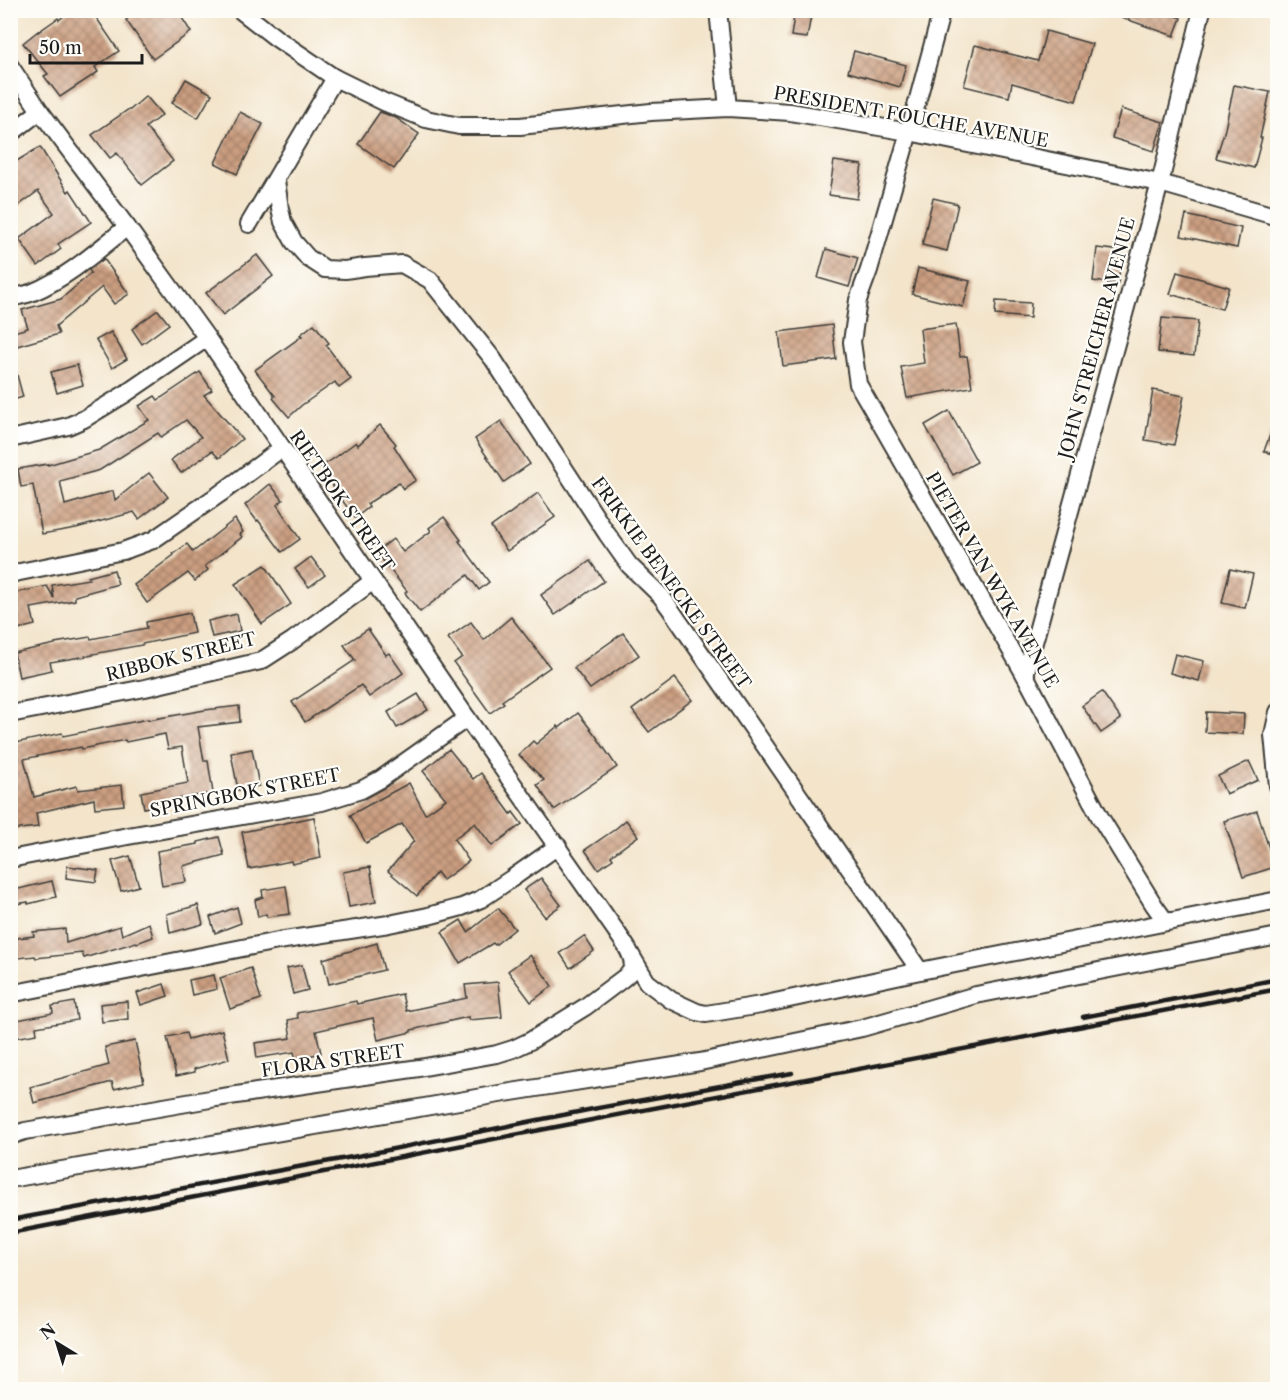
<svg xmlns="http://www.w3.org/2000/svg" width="1288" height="1400" font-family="'Libre Caslon Text',serif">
<defs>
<pattern id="building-cross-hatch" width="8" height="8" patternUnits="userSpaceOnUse" patternTransform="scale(1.5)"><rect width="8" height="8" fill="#cb9e80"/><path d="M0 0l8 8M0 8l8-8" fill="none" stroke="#a48068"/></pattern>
</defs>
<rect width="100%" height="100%" fill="#fdfcf7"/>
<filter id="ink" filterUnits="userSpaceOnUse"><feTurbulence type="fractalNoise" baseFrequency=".0167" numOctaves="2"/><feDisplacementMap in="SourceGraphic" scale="12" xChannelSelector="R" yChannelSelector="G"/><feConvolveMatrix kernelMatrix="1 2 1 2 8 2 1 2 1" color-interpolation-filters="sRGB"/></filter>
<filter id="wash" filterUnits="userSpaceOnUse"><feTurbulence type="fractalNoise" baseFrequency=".008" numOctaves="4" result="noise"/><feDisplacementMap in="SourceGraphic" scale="24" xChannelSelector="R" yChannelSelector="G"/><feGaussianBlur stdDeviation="1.35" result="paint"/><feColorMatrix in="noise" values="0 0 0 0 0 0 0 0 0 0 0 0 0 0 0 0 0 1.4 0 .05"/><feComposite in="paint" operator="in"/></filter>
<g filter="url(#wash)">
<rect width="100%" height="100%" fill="#f3e4ca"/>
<g id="blocks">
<!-- building -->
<g fill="url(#building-cross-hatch)">
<path d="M70 10H91L119 51 95 67 98 72 60 97 44 76 48 74 23 43 38 31V32L58 18 59 20Z"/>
<path d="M139 10H177L191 32 153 59 126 20Z"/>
<path d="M795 10H812L807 38 791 36Z"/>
<path d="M1106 10H1158L1181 18 1174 36 1106 12Z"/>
<path d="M1046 31 1092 44 1076 101 1012 83 1009 97 964 86 975 45 1038 61Z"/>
<path d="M854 51 906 65 900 87 848 72Z"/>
<path d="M186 79 212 94 198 118 172 103Z"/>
<path d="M1234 85 1270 92 1260 138H1262L1254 168 1216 158 1225 129Z"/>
<path d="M146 96 162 115 146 127 173 161 142 185 117 153 110 158 92 135 129 109 130 110Z"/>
<path d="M1121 109 1163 122 1154 151 1112 138Z"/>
<path d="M240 112 263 124 237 174 215 163Z"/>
<path d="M380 112 396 118 419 134 394 169 358 144Z"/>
<path d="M40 147 68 192 70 190 91 222 58 244 61 249 38 266 19 239 54 213 38 191 10 212V165Z"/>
<path d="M834 161 862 165 857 199 829 195Z"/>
<path d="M933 198 958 204 947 251 922 245Z"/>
<path d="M1186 215 1241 228 1237 248 1181 236Z"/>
<path d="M1097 248 1122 251 1118 284 1093 281Z"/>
<path d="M826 249 858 258 849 287 818 278Z"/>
<path d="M257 255 273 276 223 315 206 293Z"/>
<path d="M104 259 129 294 114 304 102 287 56 326 59 334 10 348V333L28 328 22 310 61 299 91 273 89 270Z"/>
<path d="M918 268 970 281 963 307 912 294Z"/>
<path d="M1177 272 1229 287 1222 309 1170 294Z"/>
<path d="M996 301 1031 303 1030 318 995 315Z"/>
<path d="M158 310 169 324 142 344 132 329Z"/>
<path d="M1162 318 1198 321 1194 356 1158 352Z"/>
<path d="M314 324 329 343 326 345 351 379 339 388 335 382 302 405 289 417 273 398 275 396 255 370 302 336 300 335Z"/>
<path d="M956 324 960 357 967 356 972 387 907 398 901 367 924 363 920 329Z"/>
<path d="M832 325 836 359 783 366 779 332Z"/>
<path d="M111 332 127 359 112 368 96 340Z"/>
<path d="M14 364 23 397 10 401V365Z"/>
<path d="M77 365 83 385 57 393 51 372Z"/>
<path d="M200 372 212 390 204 395 242 439 219 458 212 451 181 473 171 460 201 437 186 420 161 437 158 433 100 470 60 481 65 505 113 491 115 500 149 473 168 497 139 519 134 512 76 528 42 534 33 485 21 487 18 469 48 464V465L99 450 149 420 139 406 155 396 158 400Z"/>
<path d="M1153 390 1184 396 1174 445 1145 440Z"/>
<path d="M949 411 977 462 953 475 925 425Z"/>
<path d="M1276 419 1278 420V456L1264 451Z"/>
<path d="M501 421 530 464 504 482 475 439Z"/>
<path d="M380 425 396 444 394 446 416 480 403 489 399 483 367 504 369 507 355 518 337 493 321 467 336 457 356 442 358 445Z"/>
<path d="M270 484 283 500 277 505 300 539 282 552 258 520 257 521 245 505Z"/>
<path d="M538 493 555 517 507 551 491 527Z"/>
<path d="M444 517 461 540 459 541 489 582 479 590 468 575 420 612 405 593 407 591 376 552 393 539 403 552 431 531 429 528Z"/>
<path d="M235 519 243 532 240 534 242 537 205 566 208 570 195 581 188 573 147 603 134 585 174 555 173 554 187 544 193 552Z"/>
<path d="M311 557 325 575 309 587 295 569Z"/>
<path d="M590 561 604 581 555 615 541 595Z"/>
<path d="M265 565 291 604 262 624 235 584Z"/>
<path d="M1230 569 1253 574 1245 608 1222 603Z"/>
<path d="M114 570 118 584 75 596V600L31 608 35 625 10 631V594L47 586 54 598 52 585 89 579 88 577Z"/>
<path d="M190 613 194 633 142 644V645L93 654V655L50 662 52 670 19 677 14 653 55 644V643L90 637 91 639 147 628 146 622Z"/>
<path d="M237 614 240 631 212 637 208 621Z"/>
<path d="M511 617 550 667 502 701 504 703 490 713 454 663 462 657 448 638 471 622 484 640Z"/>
<path d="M368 629 386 655 389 653 403 673 369 697 361 685 305 722 292 702 355 660 344 645Z"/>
<path d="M623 633 639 655 590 689 574 668Z"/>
<path d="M1175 654 1204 661 1199 681 1170 673Z"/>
<path d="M675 678 692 700 649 732 632 710Z"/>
<path d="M1102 692 1121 719 1101 733 1082 706Z"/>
<path d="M418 694 428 710 397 728 388 712Z"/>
<path d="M239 706 240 722 198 727 204 761H208L213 793 171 800V802L144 808 141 792 188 783 182 747 168 749 165 734 126 742 125 740 82 749 81 747 24 759 34 797 77 786 78 790 122 785 124 805 95 808 94 799 36 813 38 827 10 830V744L62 733 63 736 148 719V720L205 710Z"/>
<path d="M1206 712 1244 714 1243 734 1205 732Z"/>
<path d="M578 713 596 736 617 767 554 810 537 785 544 780 519 755 533 741 536 744 558 726 559 728Z"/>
<path d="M252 749 259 786 238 790 231 753Z"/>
<path d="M449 749 473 779 481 773 511 814 513 812 522 824 492 846 475 823 454 839 469 861 443 880 437 872 417 896 388 871 414 841 402 824 366 843 350 815 409 783 425 814 446 799 423 771Z"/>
<path d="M1249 761 1258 780 1226 794 1218 776Z"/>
<path d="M1257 811 1275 867 1243 877 1224 821Z"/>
<path d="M314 817 321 858 292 864 291 861 249 869 242 832Z"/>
<path d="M626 820 638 836 611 856 613 859 598 869 585 850 614 830Z"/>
<path d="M219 837 224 855 183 866 186 882 162 886 157 851 198 844V842Z"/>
<path d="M130 856 139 886 121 891 112 861Z"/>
<path d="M67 866 98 870 96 882 66 878Z"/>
<path d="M370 867 376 902 349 907 343 872Z"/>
<path d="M541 878 561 905 545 917 524 890Z"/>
<path d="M52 881 56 897 28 904V902L10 905V891Z"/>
<path d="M286 886 290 914 267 917 266 914 258 917 255 900 263 897 262 890Z"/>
<path d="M198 905 203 924 170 933 167 914Z"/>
<path d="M237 907 241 923 215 933 210 917Z"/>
<path d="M498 908 515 929 495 945 493 943 460 963 442 932 461 920 468 932Z"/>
<path d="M149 923 153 937 137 943 136 942 84 958 82 953 36 958 35 956 10 959V939L34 936 33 932 65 929 66 943 120 926 122 935Z"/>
<path d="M584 936 594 951 570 968 560 953Z"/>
<path d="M377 943 384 970 329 984 323 959Z"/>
<path d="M530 955 552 986 531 1002 508 971Z"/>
<path d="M302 965 308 990 293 994 287 968Z"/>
<path d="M251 968 261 999 230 1009 220 978Z"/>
<path d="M214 975 217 989 192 995 189 980Z"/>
<path d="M498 982 502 1017 469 1020 468 1017 411 1030V1032L378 1040 373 1018 316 1031 321 1053 296 1059 294 1052 257 1058 255 1043 291 1038 288 1020 298 1018 297 1013 356 1001 357 1004 402 994 406 1011 467 998 465 985Z"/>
<path d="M164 984 168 996 141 1005 137 993Z"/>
<path d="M127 1001 128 1019 102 1022 100 1004Z"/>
<path d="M74 1002 77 1020 36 1027 37 1034 15 1038 12 1021 53 1013 52 1006Z"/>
<path d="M222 1030 229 1059 194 1069 195 1072 176 1076 167 1037 186 1033 188 1039Z"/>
<path d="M135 1041 144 1082 114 1089 112 1082 34 1103 30 1087 109 1065 105 1047Z"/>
</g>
</g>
</g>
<g filter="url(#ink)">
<use href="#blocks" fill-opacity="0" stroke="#3c3a36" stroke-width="1.5"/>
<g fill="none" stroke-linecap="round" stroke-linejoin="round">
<!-- minor casing -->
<g stroke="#3c3a36" stroke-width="20">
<g id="minor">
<path d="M240 10 276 38 335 78 384 102 426 119 459 126H520L651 112 728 108 790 112 909 132 1160 183 1278 217"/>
<path d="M718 10 728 108"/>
<path d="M942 10 909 132 869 270 858 300 852 342 858 384 1025 675 1100 817 1154 905 1166 922"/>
<path d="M10 66 40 111 127 227 207 338 467 718 616 931C622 941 636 956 632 969 630 973 625 977 621 980L585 1007 530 1041 513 1049 497 1054 419 1068 216 1098 25 1131 10 1136"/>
<path d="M10 134 40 111"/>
<path d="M276 180 280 209 283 222 294 242 308 258 325 269 345 270 365 267 402 264 430 280 493 359 607 534 629 565 661 596 669 607 920 971"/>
<path d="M249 224 335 78"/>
<path d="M10 298C18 296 26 295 33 292 67 278 98 250 127 227"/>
<path d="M10 439 68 426 84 419 125 394 207 338"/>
<path d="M10 574 123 551 153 540 221 493 282 448"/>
<path d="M1025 675 1160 183 1202 10"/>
<path d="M1278 712 1273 735 1278 786"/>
<path d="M10 714 145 688 261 661 292 641 373 581"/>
<path d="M10 859 128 836 322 802 361 790 381 779 467 718"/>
<path d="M631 955 647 982 671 1000 697 1012 706 1014 761 1005 920 971 1278 900"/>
<path d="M10 994 278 941 389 924 428 916 462 907 481 899 511 879 558 846"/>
<path d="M10 1179 505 1093 700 1062 862 1028 976 995 1278 936"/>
</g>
</g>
<!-- minor -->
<use href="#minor" stroke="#fff" stroke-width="16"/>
<!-- rail -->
<g stroke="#1c1c1c" stroke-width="4.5">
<path d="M1083 1017 1278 979"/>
<path d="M10 1220 363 1155 593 1109 792 1073"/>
<path d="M10 1233 633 1112 1278 989"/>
</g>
</g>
</g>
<g text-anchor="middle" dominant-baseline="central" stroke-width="4.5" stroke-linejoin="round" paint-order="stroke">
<!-- street labels -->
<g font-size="18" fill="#1c1c1c" stroke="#fdfcf7">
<text transform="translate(911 117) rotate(10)">PRESIDENT FOUCHE AVENUE</text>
<text transform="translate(1097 338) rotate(-75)">JOHN STREICHER AVENUE</text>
<text transform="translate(342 501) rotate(55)">RIETBOK STREET</text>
<text transform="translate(992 580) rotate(60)">PIETER VAN WYK AVENUE</text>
<text transform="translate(671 583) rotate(54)">FRIKKIE BENECKE STREET</text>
<text transform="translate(181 657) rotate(-14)">RIBBOK STREET</text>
<text transform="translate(245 793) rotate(-11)">SPRINGBOK STREET</text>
<text transform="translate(333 1061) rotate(-8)">FLORA STREET</text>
</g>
</g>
<!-- margin -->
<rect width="1288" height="1400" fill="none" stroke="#fdfcf7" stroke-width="36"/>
<!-- north arrow -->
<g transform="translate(57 1343) rotate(322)" stroke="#fdfcf7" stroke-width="4.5" paint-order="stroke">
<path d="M0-4.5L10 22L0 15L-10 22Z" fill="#1c1c1c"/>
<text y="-9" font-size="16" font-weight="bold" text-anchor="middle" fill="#1c1c1c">N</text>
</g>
<!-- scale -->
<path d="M30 54v9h112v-9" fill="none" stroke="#1c1c1c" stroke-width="3"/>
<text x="39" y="54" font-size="18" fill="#1c1c1c" stroke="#fdfcf7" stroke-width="4.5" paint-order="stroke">50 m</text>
</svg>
